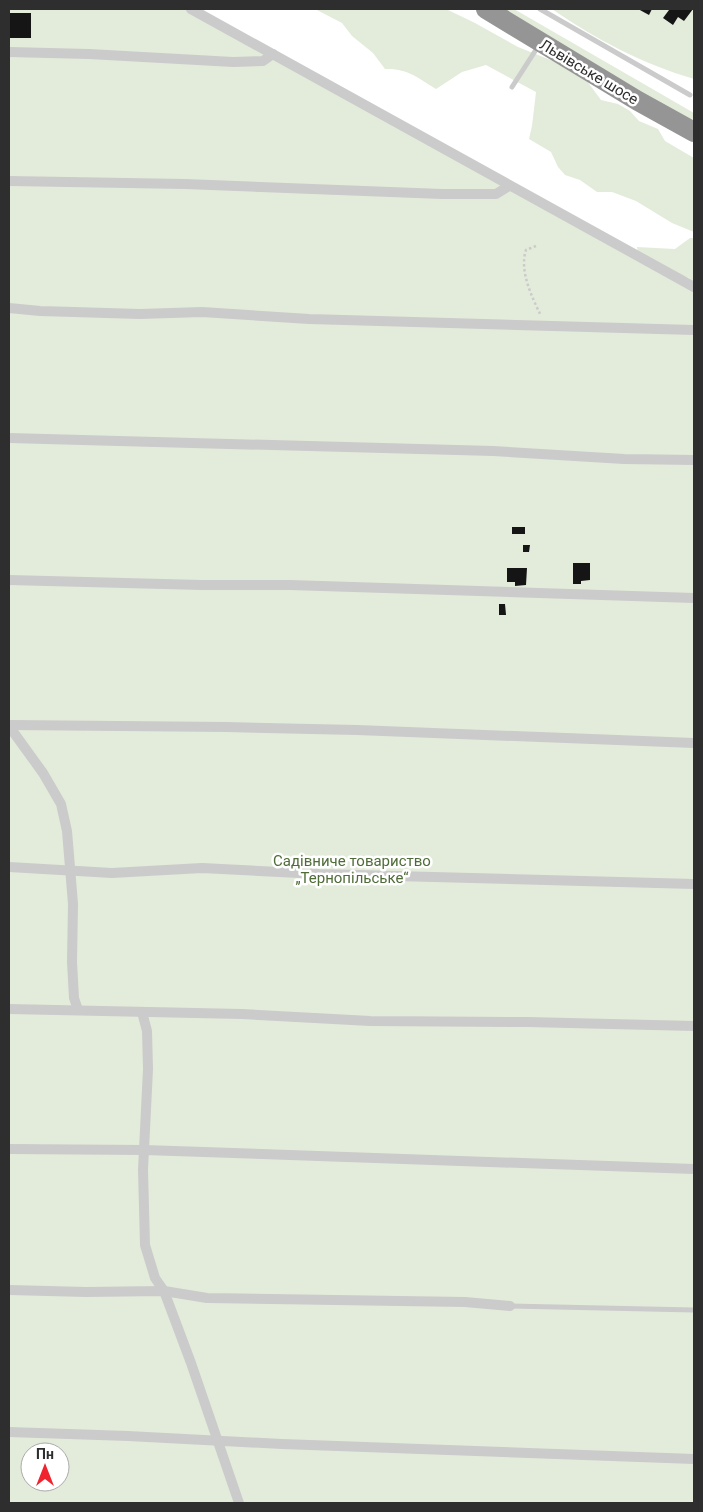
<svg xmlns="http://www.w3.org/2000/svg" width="703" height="1512" font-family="Roboto,sans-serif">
<rect width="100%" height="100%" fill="#fff"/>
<!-- green -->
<g fill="#e3ecda" fill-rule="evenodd">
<path d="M9 9H191L694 287V1503H9ZM30 1452H60V1482H30Z"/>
<path d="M315 9H446L475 23 518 47 568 67 587 81 601 100 618 104 630 111 639 121 658 129 665 141 694 158V232L672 223 636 201 612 192H597L580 180 565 175 558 167 551 152 529 139 532 126 536 92 486 65 462 72 436 89C418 78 407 68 385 69L373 53 352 36 342 23Z"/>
<path d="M491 9H514L694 113 692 122Z"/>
<path d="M552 9H694V79C643 64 595 39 552 9Z"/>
<path d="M690 238H694V282L689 278 674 273 638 253 637 247 675 249Z"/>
</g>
<!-- building -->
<g fill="#151515">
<path d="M638 9H652L649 15Z"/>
<path d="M667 9H693L684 21 678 17 673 25 663 18 669 10Z"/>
<rect x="9" y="13" width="22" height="25"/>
<rect x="512" y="527" width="13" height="7"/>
<path d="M523 545H530L529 552H523Z"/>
<path d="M573 563H590V580L581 581V584H573Z"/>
<path d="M507 568H527L526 585 515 586V582H507Z"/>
<path d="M499 604H505L506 615H499Z"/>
</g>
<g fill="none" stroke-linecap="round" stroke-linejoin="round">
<!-- path -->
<path stroke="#cbcbcb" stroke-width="2.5" stroke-dasharray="2.5 2.5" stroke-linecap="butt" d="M536 246 526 250C519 271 532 297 541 316"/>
<!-- lane -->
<g stroke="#cbcbcb" stroke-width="5">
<path d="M540 9 690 95"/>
<path d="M512 87 539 45"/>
<path d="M510 1306 694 1310"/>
</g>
<!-- street -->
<g stroke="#cbcbcb" stroke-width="10">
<path d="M191 9 694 287"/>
<path d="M9 52 89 54 233 62 263 61 273 54"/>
<path d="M9 181 185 184 442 194H496L509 186"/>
<path d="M9 308 40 311 140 314 202 312 309 319 694 330"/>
<path d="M9 438 493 451 624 459 694 460"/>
<path d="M9 580 202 585H290L694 598"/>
<path d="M9 725 226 727 357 730 694 743"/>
<path d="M9 726 43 773 61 804 67 831 73 904 72 962 74 998 78 1010"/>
<path d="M9 867 112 873 202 868 319 874 694 884"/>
<path d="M9 1009 242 1014 370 1021 527 1022 694 1026"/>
<path d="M142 1012 147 1031 148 1069 143 1170 145 1245 155 1278 164 1291 191 1363 239 1503"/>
<path d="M9 1149 144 1150 694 1169"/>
<path d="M9 1290 86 1292 164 1291 207 1298 465 1302 510 1306"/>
<path d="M9 1432 128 1436 282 1444 694 1459"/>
</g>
<!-- highway -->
<path stroke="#959595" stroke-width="20" d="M486 9 638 101 694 132"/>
</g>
<g text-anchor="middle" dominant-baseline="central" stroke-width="5" stroke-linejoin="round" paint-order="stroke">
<!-- street labels -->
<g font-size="15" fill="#2e2e2e" stroke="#fff">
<text transform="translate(589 72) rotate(31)">Львівське шосе</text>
</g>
<!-- park labels -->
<g font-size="15" fill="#4f6c38" stroke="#fff">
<text x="352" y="861">Садівниче товариство<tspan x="352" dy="17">„Тернопільське“</tspan></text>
</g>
</g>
<!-- border -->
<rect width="703" height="1512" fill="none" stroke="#2e2e2e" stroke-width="20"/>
<!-- north arrow -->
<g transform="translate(45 1467)"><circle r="24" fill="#ffffff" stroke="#ababab"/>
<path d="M0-4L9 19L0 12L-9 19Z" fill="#f0242f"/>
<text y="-8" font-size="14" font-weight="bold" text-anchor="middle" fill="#2e2e2e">Пн</text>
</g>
</svg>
